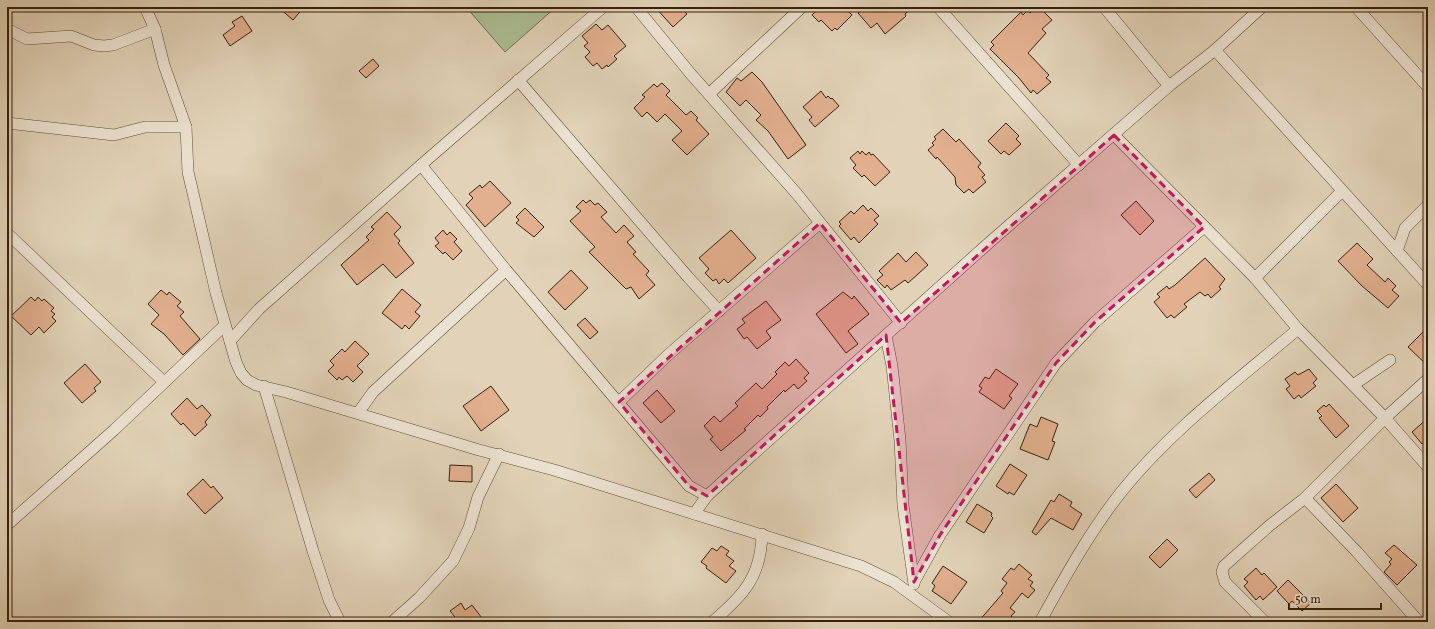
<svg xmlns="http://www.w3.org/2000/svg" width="1435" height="629" font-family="Vollkorn,serif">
<rect width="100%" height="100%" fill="#e2d3b8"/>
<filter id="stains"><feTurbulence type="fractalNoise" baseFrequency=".005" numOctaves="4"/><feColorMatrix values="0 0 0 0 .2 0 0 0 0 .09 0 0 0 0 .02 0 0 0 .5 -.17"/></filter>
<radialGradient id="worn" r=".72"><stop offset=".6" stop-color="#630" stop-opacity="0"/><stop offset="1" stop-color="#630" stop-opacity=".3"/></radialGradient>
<!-- green -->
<path fill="#adbe94" stroke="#727050" d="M466 7H556L505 52Z"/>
<!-- building -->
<g fill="#e2b08f" stroke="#37210b">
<path d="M278 7H304L293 20Z"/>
<path d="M655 7H680L687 14 673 27Z"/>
<path d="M820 7H844L852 15 837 30 835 28 832 31 821 20 819 22 812 15Z"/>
<path d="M865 7H913L905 14 906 16 885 34 877 23 871 28 858 13Z"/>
<path d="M1036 7H1039L1052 20 1042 29 1046 33 1028 53 1049 75 1046 78 1051 82 1037 94 1033 90 1031 93 1019 78 990 49 994 45 991 42 1021 12 1023 15 1028 10 1030 13Z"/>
<path d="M242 16 252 31 230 46 223 35 235 26 232 22Z"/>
<path d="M596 24 602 30 608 25 626 46 614 56 617 59 608 67 607 65 602 69 597 63 593 66 585 57 590 52 584 46 588 43 582 36Z"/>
<path d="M373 59 379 66 366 78 359 71Z"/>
<path d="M752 72 762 82 806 145 788 159 768 131 756 120 761 115 746 100 740 106 726 92 737 78 741 81Z"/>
<path d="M662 83 670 91 666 95 686 115 691 111 698 118 696 120 709 134 687 155 672 140 682 131 665 114 657 122 647 112 642 117 634 108 645 97 642 95 654 84 657 87Z"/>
<path d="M821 91 826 98 828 96 831 99 832 98 839 106 815 127 809 120 812 117 803 107Z"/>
<path d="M1006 123 1019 136 1016 139 1021 144 1009 155 1004 151 1001 154 988 141Z"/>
<path d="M943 129 956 142 959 139 981 163 978 167 985 175 982 177 986 182 973 193 969 189 964 193 956 185 955 177 937 157 936 159 928 150 934 145 932 143 936 139 934 137Z"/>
<path d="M858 151 860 154 862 151 866 155 869 152 871 155 873 154 890 172 875 186 864 175 862 177 853 168 856 165 850 158Z"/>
<path d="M490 181 511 203 485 227 466 205 473 198 469 194 480 185 482 188Z"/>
<path d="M583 200 586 203 590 200 595 205 598 203 607 212 601 217 616 233 624 225 634 236 627 242 636 252 633 254 649 271 646 275 655 285 639 299 631 287 626 289 589 252 595 247 570 221 581 211 576 207Z"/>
<path d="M1136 201 1154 221 1140 235 1121 215Z"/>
<path d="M863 205 868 211 871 208 879 216 874 220 878 224 859 243 854 237 851 240 839 226 841 224 839 222 851 211 854 214Z"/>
<path d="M525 208 544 227 534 237 516 223 519 220 516 217Z"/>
<path d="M387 212 401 227 394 234 400 241 398 243 414 263 396 278 383 264 357 285 341 265 369 240 366 237 374 229 371 227Z"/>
<path d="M443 230 447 235 450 232 457 239 454 242 462 251 453 260 445 252 443 254 435 246 439 243 435 238Z"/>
<path d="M731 230 756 258 728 283 724 279 719 284 716 279 713 281 705 273 709 269 699 258Z"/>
<path d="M1357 243 1373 259 1367 265 1385 282 1388 278 1396 286 1392 290 1399 296 1388 308 1362 286 1338 261Z"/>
<path d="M916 252 928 265 908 283 905 280 891 290 887 285 885 288 877 280 883 275 879 271 898 253 906 262Z"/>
<path d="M1205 258 1225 279 1219 287 1221 289 1211 298 1208 294 1205 296 1200 292 1184 304 1187 307 1174 318 1171 315 1167 318 1154 302 1160 297 1157 294 1167 286 1169 289 1175 285Z"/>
<path d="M571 270 588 288 565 310 548 292Z"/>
<path d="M402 289 421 305 415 312 420 316 409 329 405 325 402 329 382 313Z"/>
<path d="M161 290 167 295 169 292 181 302 177 306 184 312 180 316 200 339 183 355 164 334 151 324 159 315 148 304Z"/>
<path d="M843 292 852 299 854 296 869 314 848 331 858 344 846 353 816 314Z"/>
<path d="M31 297 35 301 38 297 42 301 44 299 54 308 51 311 55 314 52 317 56 321 44 333 39 327 31 335 11 316Z"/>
<path d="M766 301 781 320 766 331 771 338 757 349 747 337 744 339 737 329 745 323 742 319Z"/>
<path d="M585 318 598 332 590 339 577 325Z"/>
<path d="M1428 327V366L1408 347Z"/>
<path d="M355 341 369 354 357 366 363 372 353 382 347 376 342 380 339 377 337 380 328 371 334 365 330 361 342 349 345 352Z"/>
<path d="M796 359 809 373 804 378 807 381 798 389 794 384 785 392 784 390 767 407 768 409 760 417 758 415 744 429 746 430 721 451 710 439 713 437 704 426 714 416 720 422 738 406 735 403 756 383 762 389 777 374 775 372 785 362 789 366Z"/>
<path d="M85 364 101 382 94 388 96 391 82 403 64 383Z"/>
<path d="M996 369 1018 384 1009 396 1012 398 1004 409 979 392 982 388 979 386 985 377 989 379Z"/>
<path d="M1309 369 1317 379 1313 383 1316 386 1301 398 1299 395 1294 399 1286 389 1290 386 1285 379 1295 372 1298 375Z"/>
<path d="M491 386 509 410 481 431 463 406Z"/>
<path d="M657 390 675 411 661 423 643 403Z"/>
<path d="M187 398 197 409 202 405 211 415 205 422 207 425 195 436 183 423 181 425 171 414Z"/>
<path d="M1329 404 1349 426 1336 438 1319 418 1322 416 1317 411 1324 405 1326 407Z"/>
<path d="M1041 417 1058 424 1052 441 1055 442 1048 460 1020 449 1030 424 1037 427Z"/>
<path d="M1428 418V439L1422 444 1412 432Z"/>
<path d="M1010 464 1027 475 1014 495 1009 492 1008 494 996 486Z"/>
<path d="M450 465 472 466V482L449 481Z"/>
<path d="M1209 473 1215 480 1196 498 1189 490Z"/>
<path d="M203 479 211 488 213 486 223 498 205 514 187 494Z"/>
<path d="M1336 484 1358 508 1343 522 1321 498Z"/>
<path d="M1059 494 1072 502 1070 506 1082 514 1073 530 1051 518 1036 535 1032 532 1051 500 1054 502Z"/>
<path d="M977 504 992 513 991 516 993 518 984 533 966 522Z"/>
<path d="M1167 539 1178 550 1160 568 1149 557Z"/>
<path d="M1394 545 1417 565 1397 585 1384 572 1391 564 1389 562 1392 559 1385 553Z"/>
<path d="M721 546 729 551 726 555 734 561 729 566 736 571 726 583 706 568 707 566 701 562 712 548 717 551Z"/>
<path d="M1019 564 1032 575 1028 579 1033 582 1030 586 1035 590 1028 598 1022 593 1010 608 1015 612 1011 616 1018 622H978L1003 593 1001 591 1007 583 1002 579 1011 568 1014 570Z"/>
<path d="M943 566 967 582 951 604 932 591 935 586 932 583Z"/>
<path d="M1256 568 1262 575 1264 573 1277 587 1263 600 1260 596 1256 600 1244 586 1248 582 1244 579Z"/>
<path d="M1288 580 1311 603 1302 611 1292 601 1289 604 1277 591Z"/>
<path d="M461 603 465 610 472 605 485 622H459L450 611Z"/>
</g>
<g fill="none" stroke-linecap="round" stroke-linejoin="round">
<!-- minor casing -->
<g stroke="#624e36" stroke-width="12">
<g id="minor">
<path d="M145 7 155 29 164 65 186 127 188 172 193 193 216 293 236 362 241 373 247 380 256 385 286 392 479 450 554 470 861 566 894 582 949 622"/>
<path d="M636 7 690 73 797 194 901 323"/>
<path d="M938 7 1079 165"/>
<path d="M1104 7 1169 86"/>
<path d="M1356 7 1428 87"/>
<path d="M7 29 27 39 71 36 94 45 104 46 113 45 155 29"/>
<path d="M1215 50 1428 285"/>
<path d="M518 80 688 277 719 311"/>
<path d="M709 94 802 7"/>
<path d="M7 123 114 135 145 127H186"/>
<path d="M1114 135 1255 278 1298 329 1385 418 1428 467"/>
<path d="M421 165 506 270 689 486 707 496"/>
<path d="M7 233 164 382"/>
<path d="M1397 251 1405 228 1428 205"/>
<path d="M1255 278 1342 191"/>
<path d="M886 336 892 366 900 440 903 505 914 584"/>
<path d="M230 341 259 309 421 165 603 7"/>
<path d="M1353 385 1390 360"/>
<path d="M264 386 313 551 329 600 340 622"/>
<path d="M619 402 668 355 820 223"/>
<path d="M358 413 373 392 506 270"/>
<path d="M1305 498 1357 552 1419 622"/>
<path d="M694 514 707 496 730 475 991 241 1169 86 1215 50 1262 7"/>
<path d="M7 525 114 430 225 325"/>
<path d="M914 582 940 535 1056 363 1095 322 1204 227"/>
<path d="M392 622 419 598 453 561 469 528 478 497 499 454"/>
<path d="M712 622C743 596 761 577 762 534"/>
<path d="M1040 622C1065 577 1090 531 1122 491 1172 429 1238 380 1298 329"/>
<path d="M1265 622 1225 582 1222 572 1224 566 1269 526 1305 498 1385 418 1428 379"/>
</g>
</g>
<!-- minor -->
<use href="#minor" stroke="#ece2d1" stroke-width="11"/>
</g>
<!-- marked area -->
<path fill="#c2185b" fill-opacity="0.2" stroke="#c2185b" stroke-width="3" stroke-dasharray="8 5" stroke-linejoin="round" d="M1114 135 1204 227 1095 322 1056 363 940 535 914 582 886 335 707 496 689 486 619 402 820 223 901 323Z"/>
<!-- margin -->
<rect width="1435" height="629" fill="none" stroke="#e2d3b8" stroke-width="24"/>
<rect x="8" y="8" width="1419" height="613" fill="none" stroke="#37210b" stroke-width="2"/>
<rect x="12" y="12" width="1411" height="605" fill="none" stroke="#37210b"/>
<!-- scale -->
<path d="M1289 603v6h92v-6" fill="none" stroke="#37210b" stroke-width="2"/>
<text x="1295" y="603" font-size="12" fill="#37210b" stroke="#ece2d1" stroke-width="3" paint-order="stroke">50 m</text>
<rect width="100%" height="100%" filter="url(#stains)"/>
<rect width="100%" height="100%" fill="url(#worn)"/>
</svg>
